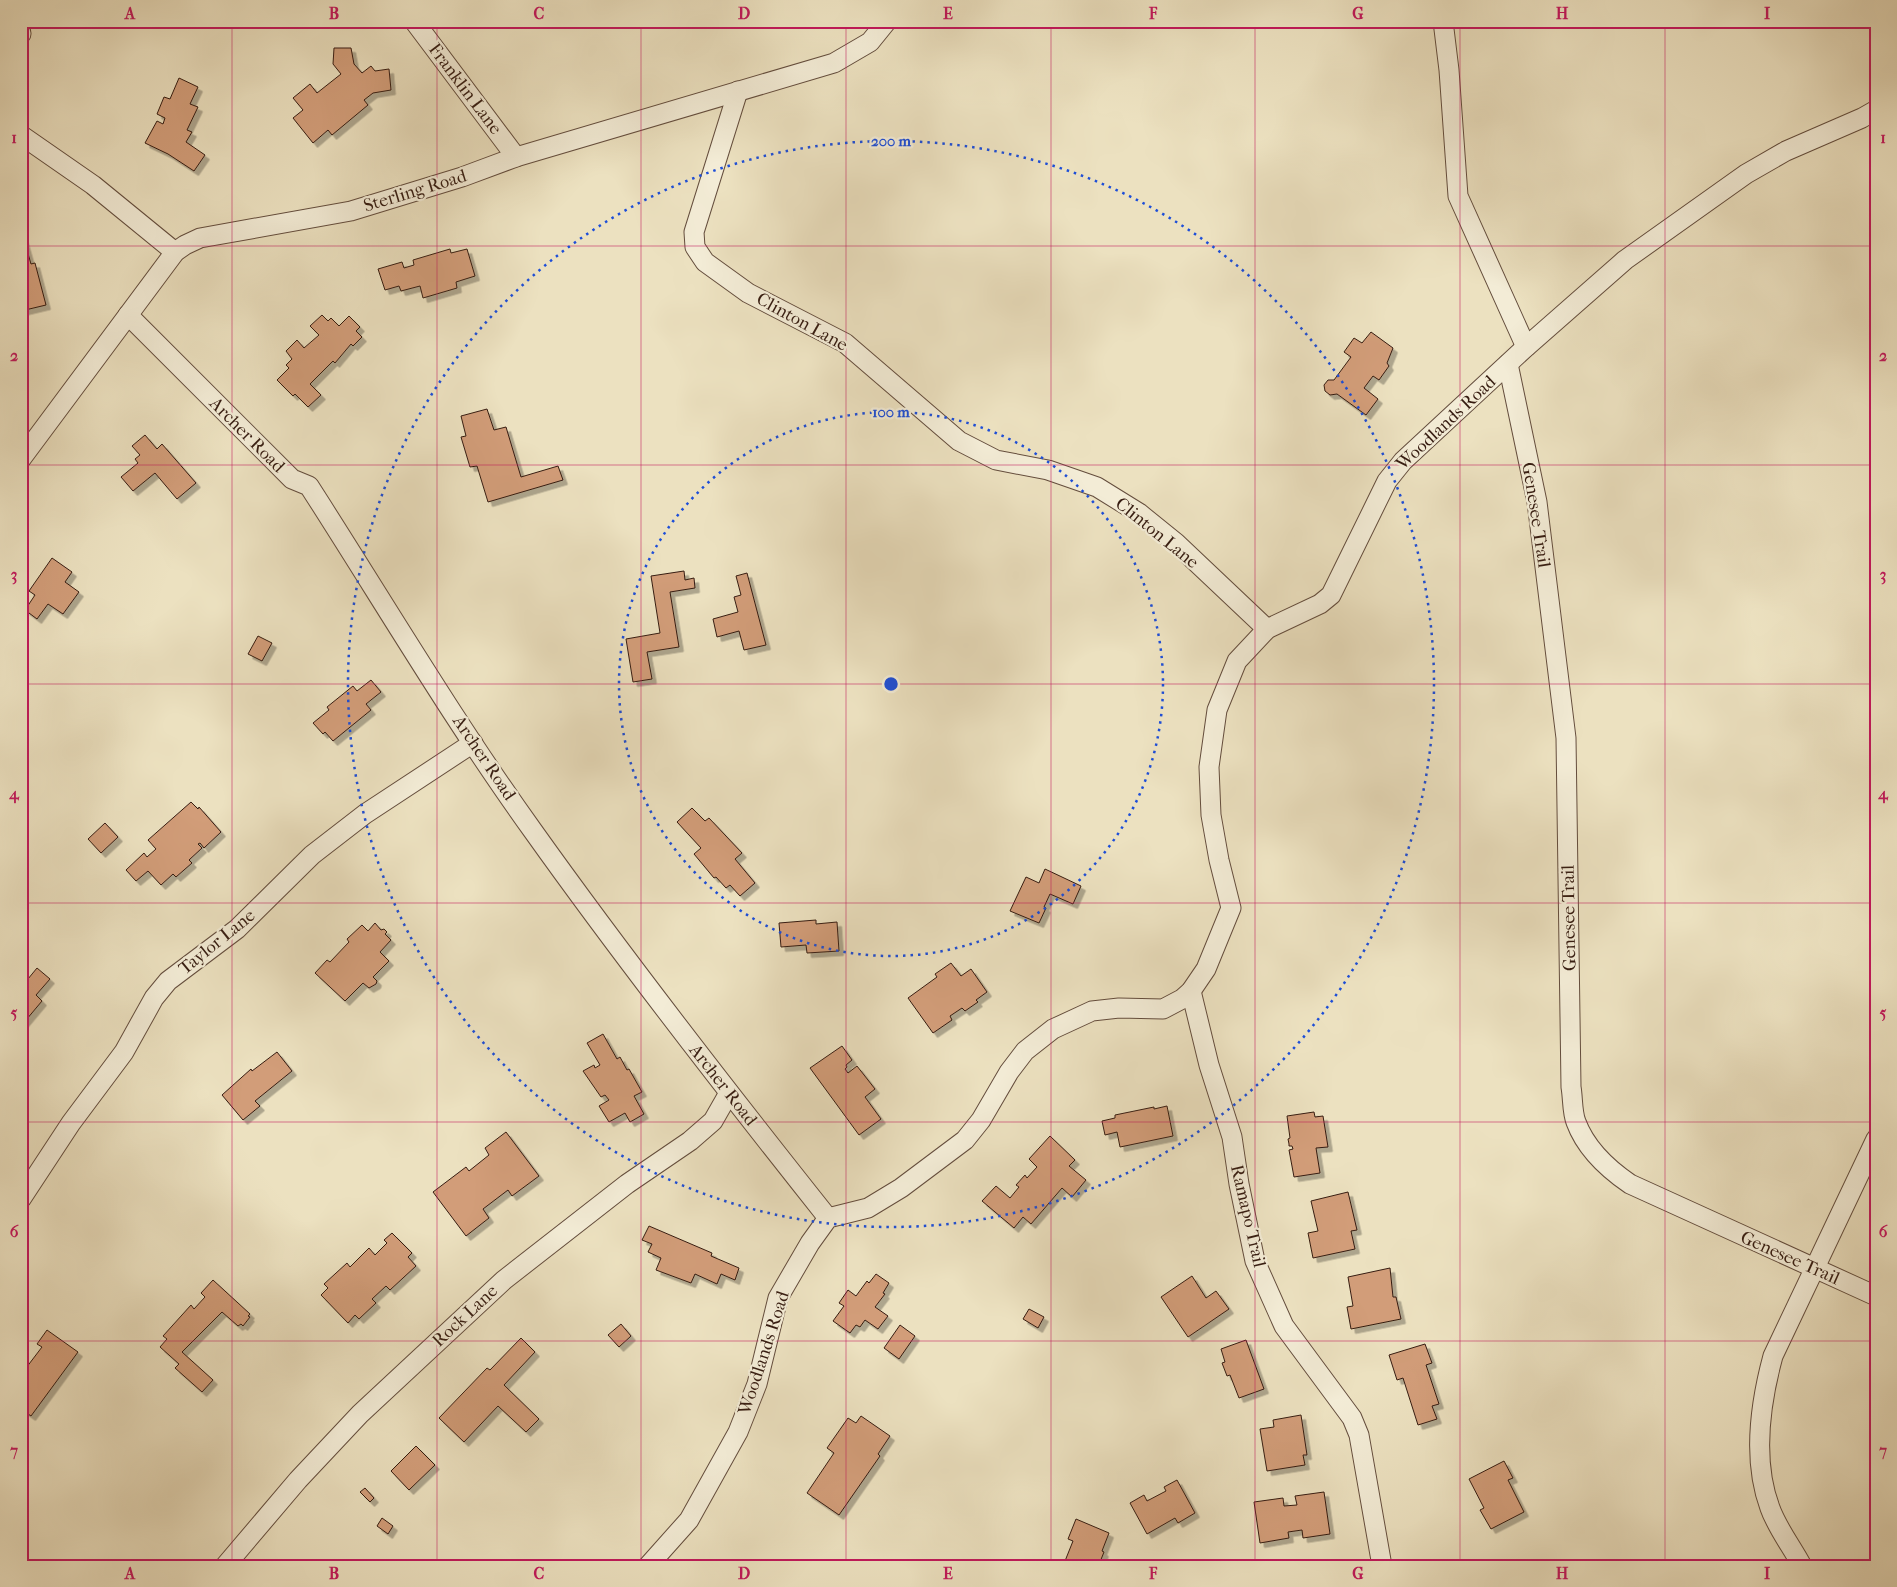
<svg xmlns="http://www.w3.org/2000/svg" width="1897" height="1587" font-family="'IM FELL French Canon',serif">
<defs>
<filter id="shadow"><feDropShadow dx="4.5" dy="4.5" stdDeviation="0" flood-color="#0004"/></filter>
</defs>
<rect width="100%" height="100%" fill="#ece1c0"/>
<filter id="stains"><feTurbulence type="fractalNoise" baseFrequency=".004" numOctaves="4"/><feColorMatrix values="0 0 0 0 .2 0 0 0 0 .09 0 0 0 0 .02 0 0 0 .5 -.17"/></filter>
<radialGradient id="worn" r=".72"><stop offset=".6" stop-color="#630" stop-opacity="0"/><stop offset="1" stop-color="#630" stop-opacity=".3"/></radialGradient>
<!-- building -->
<g fill="#d29d79" stroke="#361c11" filter="url(#shadow)">
<path d="M334 48H351L354 64 362 73 371 66 375 71 389 69 391 90 373 93 364 100 368 105 332 135 328 130 313 143 293 118 303 110 293 98 310 84 317 93 341 74 333 64Z"/>
<path d="M179 78 198 87 190 104 198 107 187 130 192 132 186 142 205 155 194 171 168 154 145 143 157 121 163 124 165 118 157 114 164 97 170 99Z"/>
<path d="M21 229 31 264 35 263 46 305 21 311Z"/>
<path d="M450 249 451 253 467 249 475 276 456 282 457 288 423 298 420 286 401 291 399 286 385 290 378 269 402 262 404 268 414 265 413 260Z"/>
<path d="M322 315 328 321 331 318 339 326 349 316 360 327 356 331 362 337 353 346 351 344 335 363 333 361 310 384 321 395 308 407 295 394 293 396 277 380 289 368 286 365 292 359 286 351 297 340 304 348 319 335 310 326Z"/>
<path d="M1371 332 1393 348 1387 363 1389 366 1379 380 1373 376 1364 388 1378 399 1366 415 1337 394 1330 395 1325 391 1324 385 1328 380H1334L1351 357 1344 352 1354 338 1362 343Z"/>
<path d="M487 409 494 430 506 427 521 477 558 466 563 480 488 502 477 466 470 467 461 437 466 436 461 416Z"/>
<path d="M145 435 157 449 162 444 196 483 177 499 155 473 133 491 121 477 138 463 135 459 140 455 132 446Z"/>
<path d="M52 558 72 572 65 582 79 592 63 614 48 604 37 619 25 610 35 595 29 591Z"/>
<path d="M684 571 685 580 694 578 695 588 670 592 679 647 647 652 652 679 633 682 626 639 660 633 651 576Z"/>
<path d="M747 573 766 645 744 650 739 631 717 637 713 619 738 612 734 597 741 595 736 576Z"/>
<path d="M258 636 272 643 262 661 248 654Z"/>
<path d="M371 680 381 692 366 704 371 710 333 741 325 732 323 734 313 723 329 710 327 707 353 686 357 691Z"/>
<path d="M191 802 198 809 199 807 221 832 204 848 200 843 198 844 202 848 189 860 192 863 176 877 173 874 161 885 148 871 136 881 126 870 144 853 147 857 156 849 148 840Z"/>
<path d="M692 808 705 821 709 818 742 853 735 859 755 883 740 896 730 885 726 888 716 877 714 878 694 854 701 848 677 822Z"/>
<path d="M105 823 118 837 101 853 88 839Z"/>
<path d="M1045 869 1081 886 1073 904 1050 894 1044 907 1046 908 1039 923 1010 911 1026 877 1039 883Z"/>
<path d="M816 920V924L837 922 839 951 807 953 806 945 781 947 779 923Z"/>
<path d="M375 923 381 930 384 929 387 932 385 934 391 940 380 952 389 961 373 977 377 981 376 984 369 988 363 983 345 1001 315 973 327 960 330 962 349 942 347 939 362 925 368 931Z"/>
<path d="M951 963 961 976 971 969 987 992 976 1000 978 1002 965 1011 962 1008 950 1016 952 1020 933 1033 908 998 937 977 935 974Z"/>
<path d="M37 968 50 979 36 995 42 1001 21 1026V983L23 985Z"/>
<path d="M603 1034 617 1059 620 1057 627 1070 629 1069 642 1092 634 1096 644 1114 630 1122 625 1113 609 1122 599 1106 609 1100 605 1095 601 1097 583 1071 594 1065 595 1068 600 1065 587 1043Z"/>
<path d="M842 1046 852 1060 846 1065 847 1067 845 1069 848 1073 857 1066 875 1089 865 1097 881 1119 859 1135 810 1068Z"/>
<path d="M277 1052 292 1071 255 1101 260 1106 243 1120 222 1095 251 1069 252 1071Z"/>
<path d="M1167 1106 1173 1136 1120 1147 1117 1132 1105 1135 1102 1121 1115 1118V1115L1154 1107V1109Z"/>
<path d="M1314 1112 1315 1117 1323 1116 1328 1147 1316 1148 1320 1173 1294 1177 1289 1150 1293 1149 1292 1146H1289V1144L1288 1139 1290 1138 1287 1116Z"/>
<path d="M506 1132 539 1176 512 1196 508 1190 483 1209 489 1218 466 1236 433 1192 466 1167 469 1171 489 1155 485 1148Z"/>
<path d="M1050 1136 1075 1160 1069 1166 1086 1180 1072 1197 1062 1188 1031 1224 1023 1217 1014 1228 982 1201 996 1186 1010 1198 1019 1187 1016 1185 1025 1175 1027 1178 1037 1167 1029 1159Z"/>
<path d="M1348 1192 1357 1230 1351 1231 1355 1249 1313 1258 1308 1233 1318 1231 1311 1201Z"/>
<path d="M649 1226 712 1253 711 1256 739 1268 735 1280 721 1274 717 1284 695 1274 691 1283 656 1270 661 1258 648 1252 652 1244 642 1240Z"/>
<path d="M392 1233 412 1253 408 1257 416 1266 390 1290 386 1286 372 1299 376 1303 359 1319 355 1315 348 1323 321 1295 328 1288 324 1284 347 1263 350 1267 369 1248 375 1255 387 1243 384 1240Z"/>
<path d="M1390 1268 1393 1297H1396L1401 1319 1351 1329 1347 1307 1353 1306 1348 1277Z"/>
<path d="M876 1274 889 1283 883 1293 885 1294 875 1307 888 1316 878 1329 865 1320 860 1327 856 1325 850 1333 833 1321 844 1306 839 1303 848 1290 856 1296 867 1281 869 1283Z"/>
<path d="M1192 1276 1206 1298 1216 1291 1229 1309 1188 1337 1161 1297Z"/>
<path d="M213 1280 250 1314 248 1316 250 1317 243 1326 241 1324 238 1326 222 1312 182 1352 213 1380 202 1392 175 1368 179 1364 160 1347 167 1339 163 1336 191 1305 194 1309 205 1297 201 1293Z"/>
<path d="M1029 1309 1044 1317 1038 1328 1023 1319Z"/>
<path d="M621 1324 631 1336 619 1347 608 1335Z"/>
<path d="M900 1325 915 1336 899 1359 884 1348Z"/>
<path d="M47 1330 78 1352 31 1416 21 1409V1396L26 1389 21 1386V1366L22 1365 26 1368 42 1347 37 1344Z"/>
<path d="M521 1338 535 1352 504 1385 539 1419 526 1432 498 1406 464 1442 439 1418 487 1368 490 1370Z"/>
<path d="M1246 1340 1264 1389 1239 1398 1230 1375 1227 1376 1222 1363 1225 1362 1221 1349Z"/>
<path d="M1425 1344 1432 1363 1426 1365 1439 1404 1432 1406 1437 1419 1418 1425 1403 1378 1397 1380 1389 1355Z"/>
<path d="M1301 1415 1307 1455H1303L1305 1465 1267 1471 1260 1429 1274 1427 1273 1420Z"/>
<path d="M861 1416 890 1436 878 1454 880 1456 839 1515 807 1493 834 1453 827 1448 848 1418 856 1423Z"/>
<path d="M416 1446 435 1465 409 1490 391 1471Z"/>
<path d="M1504 1461 1513 1478 1508 1480 1524 1512 1491 1529 1480 1510 1484 1508 1469 1479Z"/>
<path d="M1177 1480 1195 1513 1178 1523 1175 1518 1147 1534 1130 1503 1144 1495 1147 1501 1166 1491 1164 1487Z"/>
<path d="M365 1488 374 1498 370 1502 360 1492Z"/>
<path d="M1324 1492 1330 1534 1303 1538 1302 1530 1288 1532 1289 1538 1260 1543 1254 1502 1283 1498 1284 1506 1297 1505 1295 1496Z"/>
<path d="M382 1518 393 1526 388 1534 377 1526Z"/>
<path d="M1076 1519 1109 1533 1102 1551 1104 1552 1100 1562 1104 1564V1566H1063L1073 1541 1068 1539Z"/>
</g>
<g fill="none" stroke-linecap="round" stroke-linejoin="round">
<!-- minor casing -->
<g stroke="#644d3d" stroke-width="21">
<g id="minor">
<path d="M414 21 516 157"/>
<path d="M1443 21 1449 70 1458 196 1526 347"/>
<path d="M21 33V34"/>
<path d="M738 91 694 232 695 247 705 262 748 293 845 343 959 441 996 460 1048 470 1097 487 1139 513 1176 543 1267 629"/>
<path d="M21 135 93 185 175 252"/>
<path d="M128 315 292 479 309 486C383 601 453 720 533 831 627 963 727 1091 828 1218"/>
<path d="M1508 364 1537 502 1566 738 1571 1087C1573 1098 1572 1112 1576 1122 1586 1149 1608 1169 1630 1184L1876 1296"/>
<path d="M21 459 175 252 185 245 200 238 351 211 462 177 516 157 834 63 870 42 887 21"/>
<path d="M1191 991 1209 1065 1232 1137 1239 1184 1255 1261 1284 1326 1352 1418 1359 1435 1382 1566"/>
<path d="M21 1199 71 1123 124 1052 154 998 168 981 237 929 312 855 365 814 473 743"/>
<path d="M225 1566 298 1480 360 1414 504 1280 627 1184 690 1141 713 1121 729 1093"/>
<path d="M648 1566 689 1520 738 1432 757 1384 778 1298 810 1243 828 1218 868 1208 901 1188 965 1140 981 1120 1009 1072 1025 1051 1053 1029 1092 1011 1119 1008 1163 1009 1182 999 1191 991 1206 969 1231 908 1219 860 1211 815 1209 767 1217 710 1237 661 1267 629 1320 604 1331 595 1387 481 1403 461 1526 347 1625 260 1746 174 1786 151 1862 118 1876 110"/>
<path d="M1802 1566C1792 1547 1777 1528 1770 1508 1752 1460 1760 1404 1773 1356L1876 1139"/>
</g>
</g>
<!-- minor -->
<use href="#minor" stroke="#f3ecd6" stroke-width="19"/>
</g>
<!-- grid -->
<path fill="none" stroke="#c2185b" stroke-width="1" stroke-opacity="0.55" d="M232 21V1566M437 21V1566M641 21V1566M846 21V1566M1051 21V1566M1255 21V1566M1460 21V1566M1665 21V1566M21 246H1876M21 465H1876M21 684H1876M21 903H1876M21 1122H1876M21 1341H1876"/>
<!-- distance rings -->
<g fill="none" stroke="#1d4ed8" stroke-width="2.5" stroke-dasharray="2.5 5">
<circle cx="891" cy="684" r="272"/>
<circle cx="891" cy="684" r="543"/>
</g>
<g text-anchor="middle" dominant-baseline="central" stroke-width="4.5" stroke-linejoin="round" paint-order="stroke">
<!-- street labels -->
<g font-size="18" fill="#361c11" stroke="#f3ecd6">
<text transform="translate(465 89) rotate(53)">Franklin Lane</text>
<text transform="translate(415 191) rotate(-17)">Sterling Road</text>
<text transform="translate(802 322) rotate(29)">Clinton Lane</text>
<text transform="translate(1446 423) rotate(-43)">Woodlands Road</text>
<text transform="translate(247 435) rotate(45)">Archer Road</text>
<text transform="translate(1536 515) rotate(81)">Genesee Trail</text>
<text transform="translate(1157 533) rotate(39)">Clinton Lane</text>
<text transform="translate(484 758) rotate(56)">Archer Road</text>
<text transform="translate(1569 918) rotate(-91)">Genesee Trail</text>
<text transform="translate(217 942) rotate(-39)">Taylor Lane</text>
<text transform="translate(723 1085) rotate(52)">Archer Road</text>
<text transform="translate(1248 1216) rotate(77)">Ramapo Trail</text>
<text transform="translate(1790 1258) rotate(24)">Genesee Trail</text>
<text transform="translate(465 1316) rotate(-43)">Rock Lane</text>
<text transform="translate(764 1353) rotate(-72)">Woodlands Road</text>
</g>
</g>
<circle cx="891" cy="684" r="8" fill="#1d4ed8" stroke="#f3ecd6" stroke-width="2.5"/>
<g font-size="15" text-anchor="middle" font-weight="bold" fill="#1d4ed8" stroke="#f3ecd6" stroke-width="4.5" stroke-linejoin="round" paint-order="stroke">
<text x="891" y="146">200 m</text>
<text x="891" y="417">100 m</text>
</g>
<!-- margin -->
<rect width="1897" height="1587" fill="none" stroke="#ece1c0" stroke-width="55"/>
<rect x="28" y="28" width="1842" height="1532" fill="none" stroke="#c2185b" stroke-width="2"/>
<g font-size="16" text-anchor="middle" font-weight="bold" fill="#c2185b">
<text x="130" y="19">A</text>
<text x="334" y="19">B</text>
<text x="539" y="19">C</text>
<text x="744" y="19">D</text>
<text x="948" y="19">E</text>
<text x="1153" y="19">F</text>
<text x="1358" y="19">G</text>
<text x="1562" y="19">H</text>
<text x="1767" y="19">I</text>
<text x="14" y="143">1</text>
<text x="1883" y="143">1</text>
<text x="14" y="361">2</text>
<text x="1883" y="361">2</text>
<text x="14" y="580">3</text>
<text x="1883" y="580">3</text>
<text x="14" y="799">4</text>
<text x="1883" y="799">4</text>
<text x="14" y="1018">5</text>
<text x="1883" y="1018">5</text>
<text x="14" y="1237">6</text>
<text x="1883" y="1237">6</text>
<text x="14" y="1456">7</text>
<text x="1883" y="1456">7</text>
<text x="130" y="1579">A</text>
<text x="334" y="1579">B</text>
<text x="539" y="1579">C</text>
<text x="744" y="1579">D</text>
<text x="948" y="1579">E</text>
<text x="1153" y="1579">F</text>
<text x="1358" y="1579">G</text>
<text x="1562" y="1579">H</text>
<text x="1767" y="1579">I</text>
</g>
<rect width="100%" height="100%" filter="url(#stains)"/>
<rect width="100%" height="100%" fill="url(#worn)"/>
</svg>
